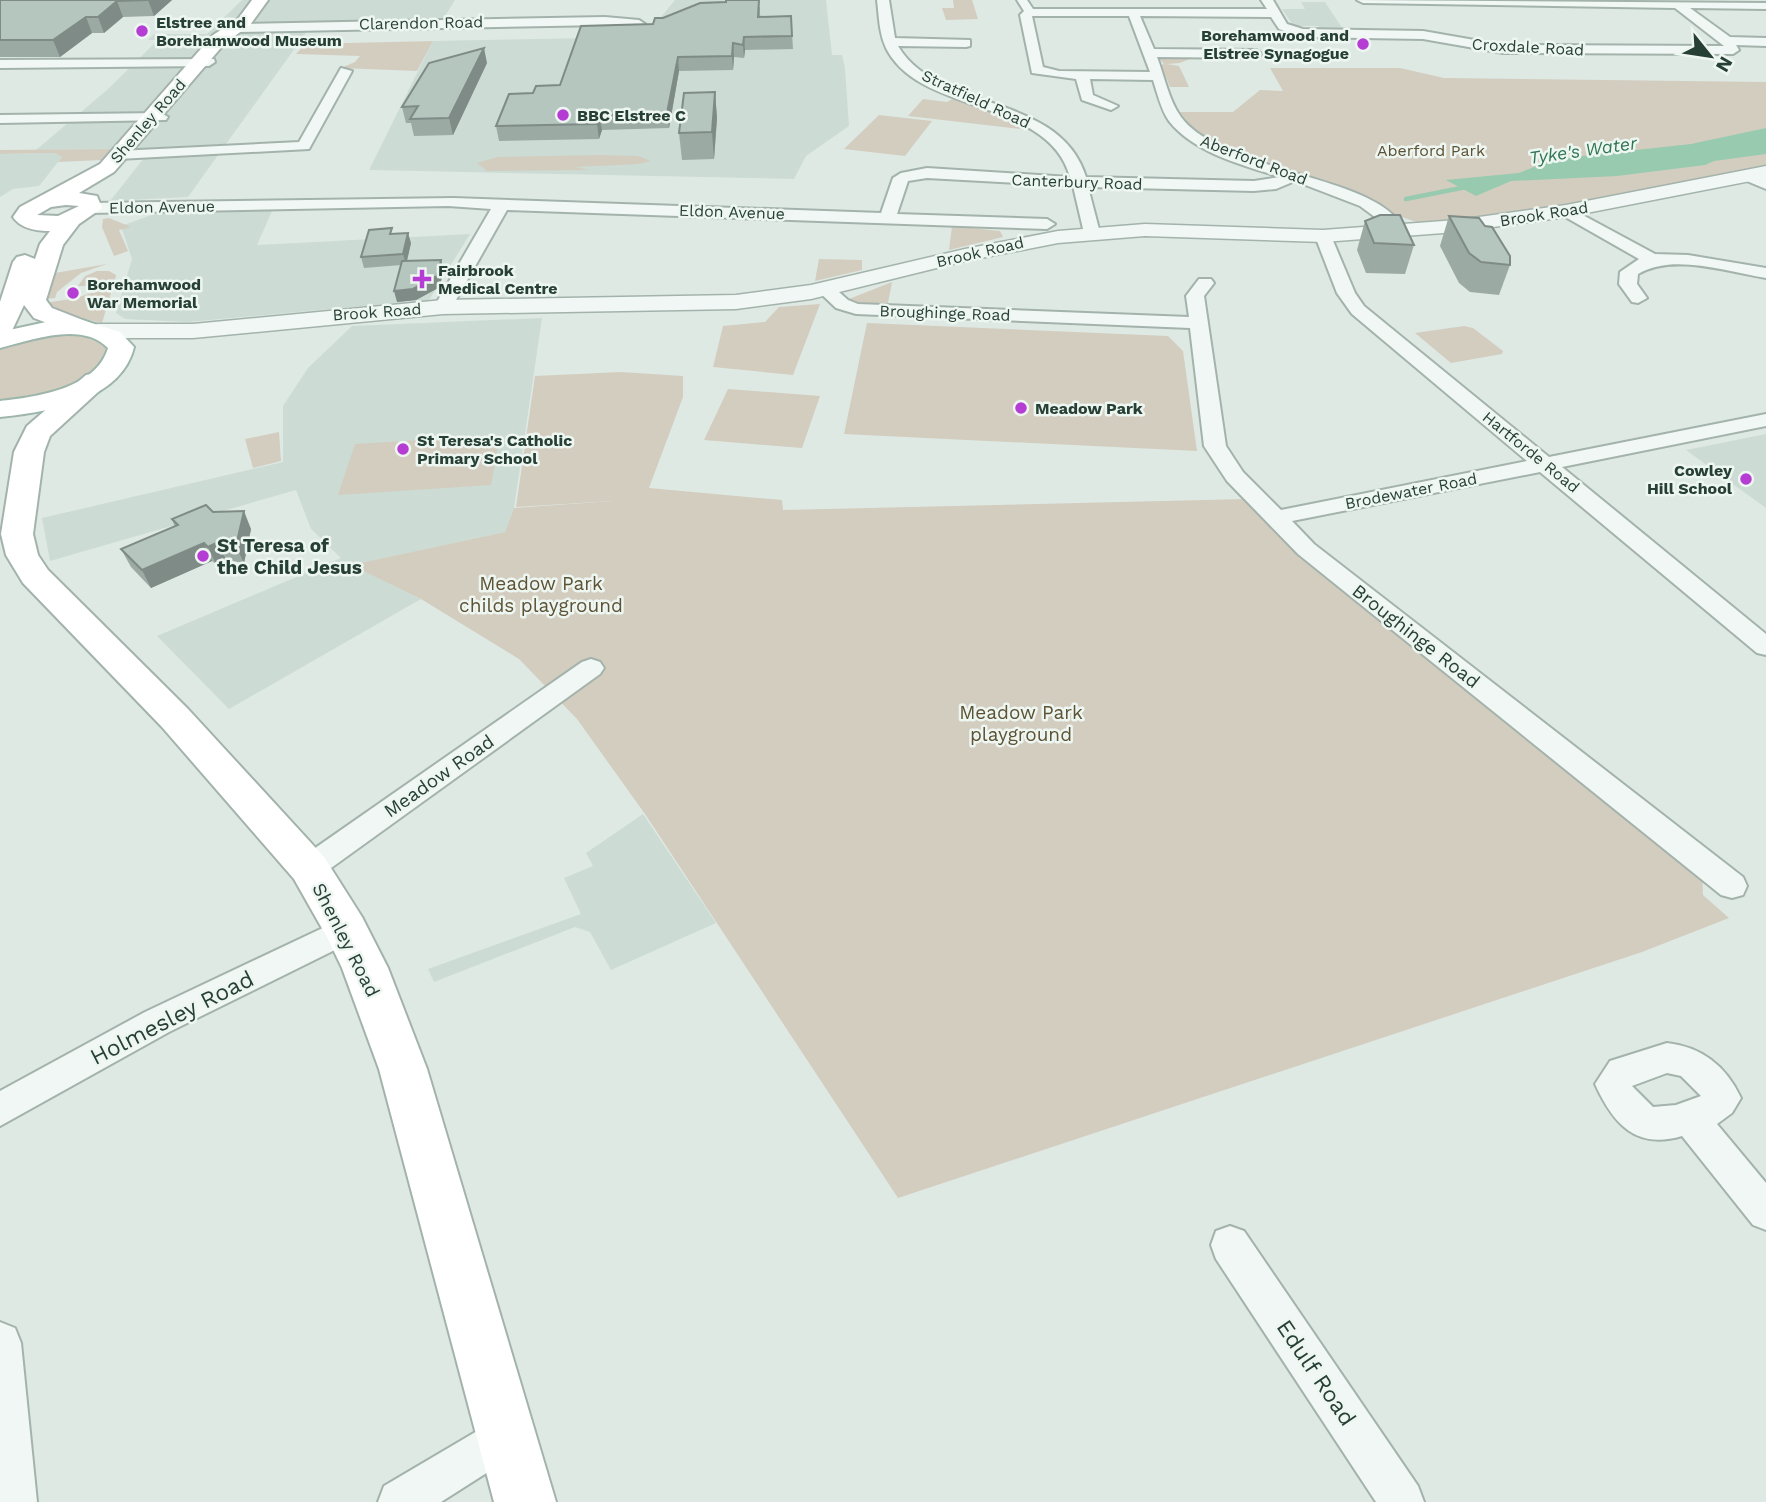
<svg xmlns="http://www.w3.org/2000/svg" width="1766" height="1502" font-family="'Work Sans',sans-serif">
<rect width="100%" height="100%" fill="#dee9e4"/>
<!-- built -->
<g fill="#ccdbd4">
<path d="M242 0H455L442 21 313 23 188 197 110 201 152 148 36 150 107 90 158 40H148L154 34H207Z"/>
<path d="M675 0H826L832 55H842L845 68 849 126 806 156 794 179 369 170 433 41 645 37Z"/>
<path d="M1301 2H1325L1345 32H1322L1318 26H1294L1282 9H1305Z"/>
<path d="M55 153 62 157 39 186 13 189 0 197V154Z"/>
<path d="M272 211 257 245 470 234 429 300 188 322 125 319 116 313 132 259 121 226 160 212Z"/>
<path d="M542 318 514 508 505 532 352 565 421 599 229 709 157 636 341 558 311 529 296 490 50 561 42 518 283 462V406L308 368 352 326Z"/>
<path d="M1766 434V508L1686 450Z"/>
<path d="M643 814 716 923 611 970 590 932 575 927 434 982 428 969 581 914 564 878 593 866 586 853Z"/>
</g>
<!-- green -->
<g fill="#d3cdbf">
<path d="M953 0H972L978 19 946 20 942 8H954Z"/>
<path d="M433 41 417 71 341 68 355 62 360 56 296 54 305 44Z"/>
<path d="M1197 56 1180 63 1167 64 1179 66 1189 87H1170L1161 65 1164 64 1158 57Z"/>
<path d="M1270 68H1400L1444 78 1766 82V168L1652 191 1619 194 1561 209 1425 225 1393 214 1335 185 1218 144 1190 126 1180 112H1233L1260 90 1283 91Z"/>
<path d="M954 98 986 109 1029 130 908 116 923 99 947 102Z"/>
<path d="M879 115 932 121 905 156 844 149Z"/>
<path d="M112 149 102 160 58 162 62 157 55 153 0 154V150Z"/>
<path d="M600 155 638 156 651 161 638 164 575 167 589 170 487 171 477 163 497 157Z"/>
<path d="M109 218 131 227 119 230 128 251 114 256 102 227 103 219Z"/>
<path d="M952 226 1000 231 1003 237 949 250Z"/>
<path d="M819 259 862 260V270L815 281Z"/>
<path d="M107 264 81 273 57 292 55 298 45 299 49 277 55 273Z"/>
<path d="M97 271H109L116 275 114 286 87 290 86 286H78L85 276Z"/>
<path d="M892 282 888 303H859L849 299Z"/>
<path d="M108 291 111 293 102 323 66 314 48 303C57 300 63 301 70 299 83 297 93 290 108 291Z"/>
<path d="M820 304 793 375 713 367 723 326 765 322 779 307Z"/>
<path d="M867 323 1168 336 1183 351 1197 451 844 434Z"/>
<path d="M1464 326 1473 328 1503 351 1502 354 1451 363 1415 333Z"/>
<path d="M58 335H80L106 346C98 389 36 398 0 402V347Z"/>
<path d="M621 372 683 376V397L649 488 782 500 783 510 1246 499 1702 872 1703 895 1729 918 1642 952 898 1198 645 814 577 719 519 659 421 599 351 565 505 532 514 508 613 501 516 507 535 376Z"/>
<path d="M728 389 820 396 802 448 704 440Z"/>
<path d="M279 432 281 461 253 468 245 439Z"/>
<path d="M500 435 491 485 338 495 355 444Z"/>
</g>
<!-- water -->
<path fill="#97caaf" d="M1766 128V154L1714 161 1705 165 1617 176 1511 181 1476 196 1446 180 1519 173 1554 159 1691 144Z"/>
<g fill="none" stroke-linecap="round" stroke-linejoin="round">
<!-- stream -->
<path stroke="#97caaf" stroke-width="4.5" d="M1406 199 1471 186"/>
<!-- minor casing -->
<g stroke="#a3b3ac" stroke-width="4">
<g id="minor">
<path d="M877 0H889L895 38 970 40V46L966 47 898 46C937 113 1059 91 1086 177L1254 181 1280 177C1243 165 1194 153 1169 121 1161 110 1157 92 1153 80L1090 79 1093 95 1118 106 1111 110 1082 100 1076 79 1032 73 1020 15 1024 11 1017 0H1027L1033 9H1267L1261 0H1273L1287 24 1303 29 1423 31 1503 45 1724 46 1675 8 1363 3 1357 0 1766 3V9L1690 8 1730 37 1766 38V46L1736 45 1739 50 1733 54 1503 53 1423 39 1302 37 1279 29 1271 17 1140 16 1154 49 1256 50 1262 54 1256 58 1157 57C1164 75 1169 101 1181 117 1212 160 1322 174 1371 200 1384 206 1395 216 1405 226V234L1399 235 1360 206 1295 181 1276 189 1254 191 1088 187 1100 233 1092 238 1084 233 1073 186 927 178 908 181 897 214 1047 219 1055 224 1047 229 507 210 452 307 443 312 434 307 491 209 448 206 91 213 83 208 91 203 454 198 881 213 893 178 901 173 927 168 1070 177C1048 97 920 116 886 48 879 33 879 16 877 0ZM1032 16H1129L1150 72 1059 71 1043 67Z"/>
<path d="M605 17 639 20 645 24 639 28 605 25 237 32 231 28 237 24Z"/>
<path d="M214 59 215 62 209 66 0 68V60Z"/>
<path d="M341 68 352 71 309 149 118 159 111 155 118 151 299 142Z"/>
<path d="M161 113 168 117 166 120 0 123V115Z"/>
<path d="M1747 171 1766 178V189L1742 179 1739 176Z"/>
<path d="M1566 206 1655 254 1688 255 1766 268V278C1726 272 1674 253 1638 274L1637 284 1647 298 1638 303 1632 302 1619 284 1620 272 1639 259 1560 214 1558 211Z"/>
<path d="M1323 231 1331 236 1355 293 1364 306 1549 457 1766 414V426L1562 467 1766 634V655L1757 653 1540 472 1292 521 1314 544 1743 877 1747 886 1743 895 1732 898 1721 895 1298 554 1227 481 1204 446 1190 328 856 314 836 308 816 289 819 285H831L848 300 858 304 1189 317 1186 296 1199 279H1211L1214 283 1204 296 1226 446 1243 472 1281 510 1527 461 1352 314 1337 293 1315 236Z"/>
<path d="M591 659 600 662 604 668 600 674 320 876 309 880 298 876 294 868 298 860 582 662Z"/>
<path d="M346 917 357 921 362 930 357 939 169 1032 0 1126V1091L145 1012Z"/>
<path d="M1667 1043C1702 1047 1726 1066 1741 1098L1732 1113 1717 1124 1766 1183V1230L1753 1225 1682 1136C1635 1150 1613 1123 1595 1084L1610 1061ZM1667 1073 1681 1076 1701 1096 1676 1105 1653 1107 1632 1086Z"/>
<path d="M1230 1226 1244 1231 1418 1486 1424 1502H1376L1216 1259 1211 1245 1216 1231Z"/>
<path d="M0 1322 15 1328 21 1343 37 1502H0Z"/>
<path d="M506 1414 521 1421 528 1436 521 1451 441 1502H378L384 1486Z"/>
</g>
</g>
<!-- tertiary casing -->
<g stroke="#a3b3ac" stroke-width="3">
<path id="tertiary" d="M1766 166V178L1566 217 1457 232 1323 242 1145 236 1058 243 965 261 811 299 736 309 443 314 193 338H98L90 336 86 331 90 326 98 324H193L443 300 736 295 811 285 965 249 1058 231 1145 224 1323 230 1457 220 1566 205Z"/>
</g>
<!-- secondary casing -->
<g stroke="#a3b3ac" stroke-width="4">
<g id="secondary">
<path d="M252 0H268L250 25 225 43 114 172 79 193 97 196 102 208 79 224 63 245 46 300 52 308 93 324 97 329 93 334H75L34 318 24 305 9 337 0 340V302L13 262 17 257 25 255 35 259 40 244 50 231C37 231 21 229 13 217L20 207 100 164 213 35 238 19ZM66 205 79 206 58 216 37 215 51 207Z"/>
<path d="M96 373 106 375 110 381 50 436 44 452 33 534 38 555 48 570 188 709 324 857 362 917 388 968 427 1069 556 1502H494L379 1069 342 968 328 939 294 879 162 727 23 583 6 555 1 534 14 452 27 426 86 375Z"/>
</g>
</g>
<!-- primary casing -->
<g stroke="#9db5aa" stroke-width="4">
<path id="primary" d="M82 320 120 332 134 347C121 401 48 412 0 417V401C36 397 96 389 108 348 82 321 31 340 0 348V332L46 322Z"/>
</g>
<!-- minor -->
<use href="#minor" fill="#f1f7f4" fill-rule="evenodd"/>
<!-- tertiary -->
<use href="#tertiary" fill="#f1f7f4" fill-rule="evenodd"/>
<!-- secondary -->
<use href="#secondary" fill="#fff" fill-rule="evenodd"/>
<!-- primary -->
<use href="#primary" fill="#fff" fill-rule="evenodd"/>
</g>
<!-- wall -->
<g fill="#9caaa4">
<path d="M0 0H172L154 16 123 17 104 33H92L60 57H0Z"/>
<path d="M760 7V17L791 16 793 49 745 50 744 58 734 57 733 70 679 71 669 128 602 130 599 139 499 141 496 126 533 93 560 85 663 18Z"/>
<path d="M487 63 453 135 414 136 411 123H406L402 107Z"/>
<path d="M715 92 717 118 714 159 682 160 679 133Z"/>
<path d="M1449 216 1510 265 1499 295 1470 292 1459 283 1440 246Z"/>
<path d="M1365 221 1414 245 1405 274 1366 273 1357 250Z"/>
<path d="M393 234 411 243 407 260H441L443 270 440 287 416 300 397 302 401 265 364 268 361 257Z"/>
<path d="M213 512 251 529 244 563 226 560 216 564 212 561 151 588 131 567 121 549 175 527 172 519Z"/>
</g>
<!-- shaded-wall -->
<g fill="#7f8b86">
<path d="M148 0H172L154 16Z"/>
<path d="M117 1 123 17 104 33 98 17Z"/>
<path d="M86 17 92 33 60 57 53 40Z"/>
<path d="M744 37 745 50 744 58 743 45Z"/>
<path d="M733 43 734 57 733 70 732 56Z"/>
<path d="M484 48 487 63 453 135 449 118Z"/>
<path d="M678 57 679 71 669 128 667 113Z"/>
<path d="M715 92 717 118 714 159 712 132Z"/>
<path d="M599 115 602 130 599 139 597 124Z"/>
<path d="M408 233 411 243 406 265 403 254Z"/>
<path d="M441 260 443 270 440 287 416 300 397 302 394 291Z"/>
<path d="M244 511 251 529 244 563 236 546Z"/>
<path d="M218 542 226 560 216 564 208 547Z"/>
<path d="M204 543 212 561 151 588 142 570Z"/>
</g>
<!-- building -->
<g fill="#b5c6bf" stroke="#7f8b86" stroke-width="2">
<path d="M0 0H149L117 1 98 17H86L53 40H0Z"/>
<path d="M726 0H759L758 17 791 16 792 36 744 37 743 45 733 43 732 56 678 57 667 113 599 115 597 124 496 126 509 94 533 93 536 86 560 85 581 26 653 24 655 18H663L700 3 726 2Z"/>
<path d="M484 48 449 118 410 119 418 106 402 107 429 63Z"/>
<path d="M715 92 712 132 679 133 684 93Z"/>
<path d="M1380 215H1400L1414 245 1374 243 1365 221Z"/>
<path d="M1449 216 1479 218 1485 226 1492 227 1510 256V265L1481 262 1469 253Z"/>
<path d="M392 228 390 234 408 233 403 254 361 257 369 230Z"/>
<path d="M441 260 437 276 413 289 394 291 402 261Z"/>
<path d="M206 505 213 512 244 511 236 546 218 542 208 547 204 543 142 570 121 549 178 525 172 519Z"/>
</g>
<!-- markers -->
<g fill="#b53dd4" stroke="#eef6f2" stroke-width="2.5">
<circle cx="142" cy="31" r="7"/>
<circle cx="1363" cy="44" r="7"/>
<circle cx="563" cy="115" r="7"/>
<path d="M418.5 268.5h7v7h7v7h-7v7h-7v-7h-7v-7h7z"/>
<circle cx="73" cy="293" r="7"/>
<circle cx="1021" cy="408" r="7"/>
<circle cx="403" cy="449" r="7"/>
<circle cx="1746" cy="479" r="7"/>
<circle cx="203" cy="556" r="7"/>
</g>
<g text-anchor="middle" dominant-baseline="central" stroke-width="5" stroke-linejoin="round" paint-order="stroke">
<!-- far-poi labels -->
<g font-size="16" font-weight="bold" fill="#274035" stroke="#eef6f2" text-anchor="start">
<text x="156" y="22">Elstree and<tspan x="156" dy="18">Borehamwood Museum</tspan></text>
<text x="1349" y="35" text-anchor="end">Borehamwood and<tspan x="1349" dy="18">Elstree Synagogue</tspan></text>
<text x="577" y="115">BBC Elstree C</text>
<text x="438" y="270">Fairbrook<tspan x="438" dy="18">Medical Centre</tspan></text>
<text x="87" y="284">Borehamwood<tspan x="87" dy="18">War Memorial</tspan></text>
<text x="1035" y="408">Meadow Park</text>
<text x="417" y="440">St Teresa's Catholic<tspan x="417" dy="18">Primary School</tspan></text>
<text x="1732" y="470" text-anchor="end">Cowley<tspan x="1732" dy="18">Hill School</tspan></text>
</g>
<!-- far-street labels -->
<g font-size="16" fill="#274035" stroke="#eef6f2">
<text transform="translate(421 23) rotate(-1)">Clarendon Road</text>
<text transform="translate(1528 47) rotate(3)">Croxdale Road</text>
<text transform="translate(976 99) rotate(25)">Stratfield Road</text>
<text transform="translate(148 121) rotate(-49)">Shenley Road</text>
<text transform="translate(1254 160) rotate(21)">Aberford Road</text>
<text transform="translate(1077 182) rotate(2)">Canterbury Road</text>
<text transform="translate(162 207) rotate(-1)">Eldon Avenue</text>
<text transform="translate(732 212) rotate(2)">Eldon Avenue</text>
<text transform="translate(1544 214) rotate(-9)">Brook Road</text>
<text transform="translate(980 252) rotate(-13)">Brook Road</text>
<text transform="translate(377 312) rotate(-4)">Brook Road</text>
<text transform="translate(945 313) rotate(2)">Broughinge Road</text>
<text transform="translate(1531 452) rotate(39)">Hartforde Road</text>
<text transform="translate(1411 491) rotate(-11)">Brodewater Road</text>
</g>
<!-- far-park labels -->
<g font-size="16" fill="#5d5233" stroke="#eef6f2">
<text x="1431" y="150">Aberford Park</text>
</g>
<!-- far-water labels -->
<g font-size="18" font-style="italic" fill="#2f7652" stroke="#eef6f2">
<text transform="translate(1583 150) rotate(-8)">Tyke's Water</text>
</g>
<!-- poi labels -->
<g font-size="19" font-weight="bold" fill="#274035" stroke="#eef6f2" text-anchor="start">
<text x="217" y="545">St Teresa of<tspan x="217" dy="22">the Child Jesus</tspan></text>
</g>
<!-- park labels -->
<g font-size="19" fill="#5d5233" stroke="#eef6f2">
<text x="541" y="583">Meadow Park<tspan x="541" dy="22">childs playground</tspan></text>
<text x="1021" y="712">Meadow Park<tspan x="1021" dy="22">playground</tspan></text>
</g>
<!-- street labels -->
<g font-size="19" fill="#274035" stroke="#eef6f2">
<text transform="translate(1416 636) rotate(38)">Broughinge Road</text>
<text transform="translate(439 776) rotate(-35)">Meadow Road</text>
<text transform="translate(346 940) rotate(63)">Shenley Road</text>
</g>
<!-- near-street labels -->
<g font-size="23" fill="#274035" stroke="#eef6f2">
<text transform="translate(172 1018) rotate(-27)">Holmesley Road</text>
<text transform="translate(1316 1373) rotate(56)">Edulf Road</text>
</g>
</g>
<!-- north arrow -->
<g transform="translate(1710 56) rotate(120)" stroke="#eef6f2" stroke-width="5" paint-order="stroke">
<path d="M0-5L12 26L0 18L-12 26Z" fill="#274035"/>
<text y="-10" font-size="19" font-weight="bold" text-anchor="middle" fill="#274035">N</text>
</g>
</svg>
